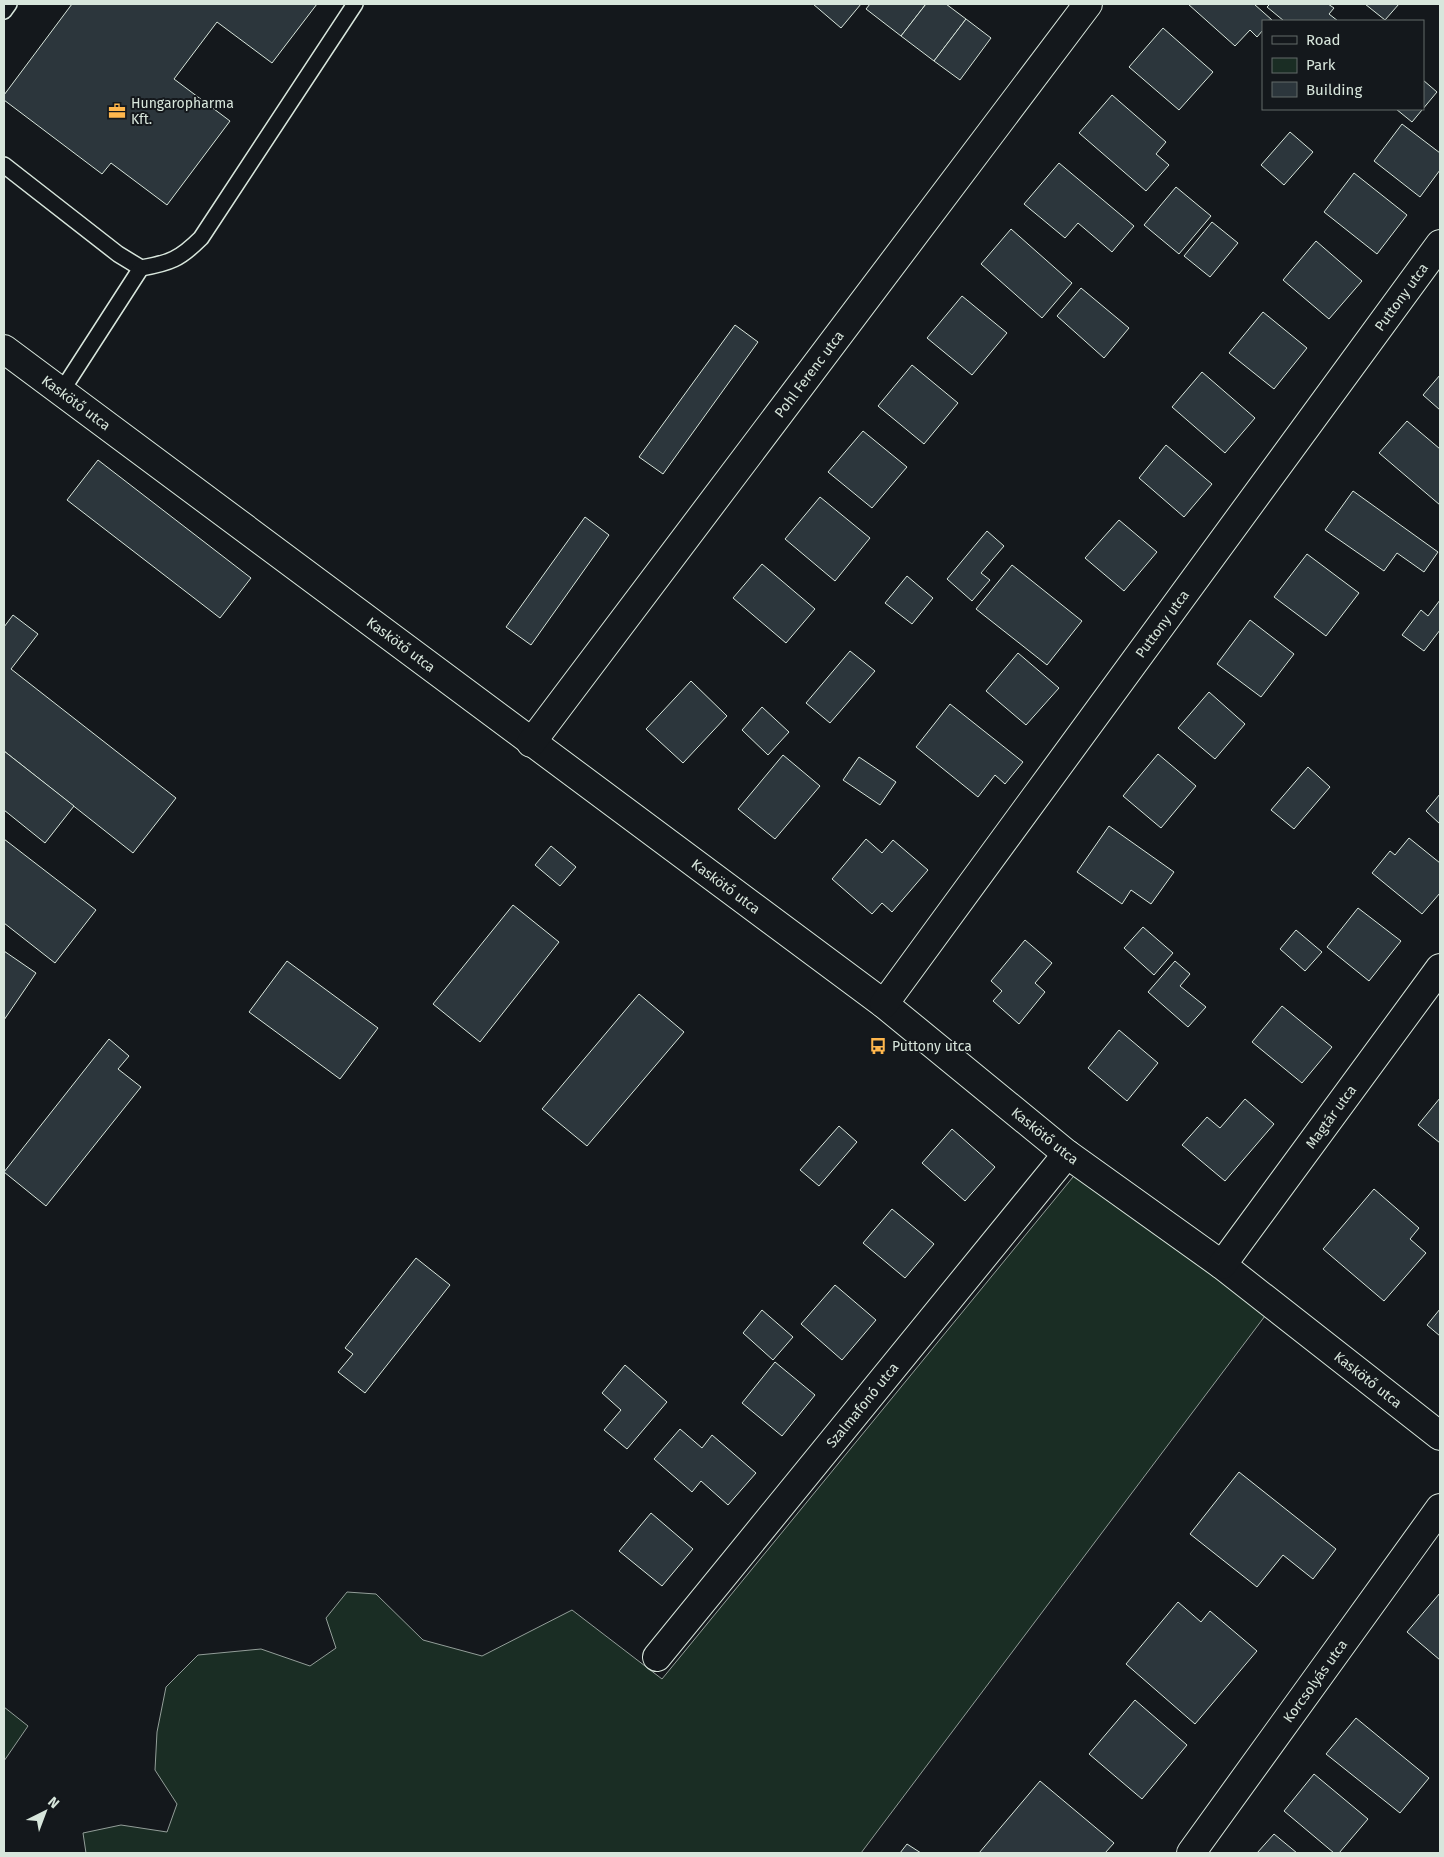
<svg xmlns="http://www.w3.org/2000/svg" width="1444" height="1857" font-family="'Fira Sans',sans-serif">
<rect width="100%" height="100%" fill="#14181c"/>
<!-- green -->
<g fill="#1a2d24" stroke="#939e99">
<path d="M1082 1166 1271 1308 861 1853H86L83 1833 121 1825 167 1832 177 1804 155 1770 157 1732 166 1687 198 1655 261 1649 310 1666 336 1648 326 1618 347 1592 376 1594 423 1640 482 1656 572 1610 662 1679Z"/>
<path d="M4 1707 28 1726 4 1761Z"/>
</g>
<!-- building -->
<g fill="#2c363c" stroke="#d8e6dc">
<path d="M72 4H317L272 63 217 22 174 79 230 121 167 205 111 163 102 174 4 100V95Z"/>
<path d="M813 4H861L841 28Z"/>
<path d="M870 4H926L901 36 866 9Z"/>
<path d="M926 4H946L966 19 934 61 901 36Z"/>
<path d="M1188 4H1254L1272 20 1263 21V30L1257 37 1250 30 1235 46Z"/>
<path d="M1270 4H1328L1334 8 1329 14 1338 21H1284L1267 7Z"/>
<path d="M1365 4H1399L1385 20Z"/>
<path d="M966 19 991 38 960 80 934 61Z"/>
<path d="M1163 28 1213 72 1179 110 1129 67Z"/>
<path d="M1423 80 1437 92 1412 122 1396 109H1423Z"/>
<path d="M1112 95 1166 142 1156 154 1169 165 1146 191 1079 133Z"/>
<path d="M1402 124 1440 153V170L1420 197 1374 161Z"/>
<path d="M1290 132 1313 152 1284 185 1261 165Z"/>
<path d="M1059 163 1134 226 1112 252 1078 223 1065 238 1024 204Z"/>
<path d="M1354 173 1407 215 1377 254 1324 212Z"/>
<path d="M1176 187 1211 216 1179 254 1144 225Z"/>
<path d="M1212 222 1238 243 1210 277 1184 256Z"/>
<path d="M1011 229 1072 283 1042 318 981 264Z"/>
<path d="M1316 241 1362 281 1329 319 1283 280Z"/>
<path d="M1081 288 1129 328 1104 358 1057 316Z"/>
<path d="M962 296 1007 333 972 375 927 338Z"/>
<path d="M1263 312 1307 348 1274 389 1229 353Z"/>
<path d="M735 325 758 342 663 474 639 457Z"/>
<path d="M912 365 958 403 924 444 878 406Z"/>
<path d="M1202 372 1255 418 1225 453 1172 407Z"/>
<path d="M1440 375V410L1423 395Z"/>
<path d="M1407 421 1440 449V505L1379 453Z"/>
<path d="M863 431 907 467 872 508 828 472Z"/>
<path d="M1166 445 1212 484 1184 517 1139 478Z"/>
<path d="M98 460 251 578 220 618 67 500Z"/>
<path d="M1353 491 1438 552 1424 572 1397 553 1384 571 1325 530Z"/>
<path d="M820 497 870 538 835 581 785 539Z"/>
<path d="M585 517 609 535 531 645 506 627Z"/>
<path d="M1119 520 1157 552 1124 591 1085 558Z"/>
<path d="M987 531 1004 546 981 573 990 580 972 601 947 579Z"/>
<path d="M1307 554 1359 593 1326 636 1274 597Z"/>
<path d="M762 564 815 609 786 643 733 598Z"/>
<path d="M1012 565 1082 621 1047 665 976 609Z"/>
<path d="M907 576 933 598 912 624 885 603Z"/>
<path d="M1440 600V630L1424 651 1402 635 1421 610 1428 616Z"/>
<path d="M13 615 38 634 11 669 176 798 133 853 4 751V627Z"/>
<path d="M1250 620 1294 654 1261 697 1217 664Z"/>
<path d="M850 651 875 671 830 723 806 703Z"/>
<path d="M1018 653 1059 688 1026 725 986 691Z"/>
<path d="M691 681 727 716 683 763 646 729Z"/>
<path d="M1209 692 1245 724 1215 759 1178 728Z"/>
<path d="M950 704 1023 762 1005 784 995 775 978 797 916 747Z"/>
<path d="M762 707 789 732 768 755 742 730Z"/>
<path d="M4 751 74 806 45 843 4 810Z"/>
<path d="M1158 754 1196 786 1161 828 1123 796Z"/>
<path d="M783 755 820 786 775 839 738 809Z"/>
<path d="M859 757 896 782 880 805 843 780Z"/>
<path d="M1308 767 1330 787 1294 829 1271 810Z"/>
<path d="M1440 794V824L1426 811Z"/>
<path d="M1109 826 1174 872 1151 904 1131 890 1122 904 1077 872Z"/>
<path d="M1409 838 1440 863V893L1422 914 1372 873 1390 851 1395 855Z"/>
<path d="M4 839 96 910 55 963 4 923Z"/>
<path d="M866 839 882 853 893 840 928 870 892 912 882 903 872 914 832 879Z"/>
<path d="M551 846 576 867 560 886 535 865Z"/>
<path d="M513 905 559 942 480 1042 433 1004Z"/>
<path d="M1358 908 1401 941 1369 981 1327 947Z"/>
<path d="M1143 927 1173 953 1154 975 1124 948Z"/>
<path d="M1296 930 1322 952 1305 971 1280 949Z"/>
<path d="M1025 940 1052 963 1035 983 1045 992 1019 1024 993 1001 1002 991 991 981Z"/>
<path d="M4 951 36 973 4 1020Z"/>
<path d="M287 961 378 1028 340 1079 249 1012Z"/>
<path d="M1175 961 1190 974 1180 986 1206 1007 1188 1027 1148 992Z"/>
<path d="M639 994 684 1032 587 1146 542 1109Z"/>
<path d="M1282 1006 1332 1047 1302 1083 1252 1042Z"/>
<path d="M1119 1030 1158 1063 1127 1101 1088 1068Z"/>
<path d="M109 1039 129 1056 118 1069 141 1087 46 1206 4 1172Z"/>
<path d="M1440 1098V1143L1418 1125Z"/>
<path d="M1245 1099 1274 1124 1225 1181 1182 1145 1207 1117 1220 1128Z"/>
<path d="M839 1126 857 1142 819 1186 800 1170Z"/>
<path d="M952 1129 995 1167 965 1201 922 1163Z"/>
<path d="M1374 1189 1419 1228 1410 1239 1426 1253 1384 1301 1323 1249Z"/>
<path d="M892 1209 934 1244 905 1278 863 1243Z"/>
<path d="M416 1258 450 1285 365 1393 338 1372 353 1354 345 1348Z"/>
<path d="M835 1285 876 1320 842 1360 801 1324Z"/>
<path d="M1440 1309V1336L1427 1325Z"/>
<path d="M762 1310 793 1337 773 1360 743 1333Z"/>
<path d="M775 1362 815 1395 782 1436 742 1403Z"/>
<path d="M625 1365 667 1402 627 1449 604 1430 621 1410 602 1393Z"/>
<path d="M680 1429 702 1448 712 1435 756 1473 728 1505 701 1481 692 1492 654 1459Z"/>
<path d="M1239 1472 1336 1549 1313 1579 1283 1555 1257 1587 1190 1534Z"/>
<path d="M651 1513 693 1549 662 1586 619 1551Z"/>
<path d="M1440 1593V1660L1407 1632Z"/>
<path d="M1178 1602 1201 1622 1210 1611 1257 1651 1195 1724 1126 1664Z"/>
<path d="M1135 1700 1187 1745 1142 1799 1089 1754Z"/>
<path d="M1356 1718 1429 1778 1400 1813 1326 1754Z"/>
<path d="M1314 1774 1368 1819 1339 1853H1334L1284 1811Z"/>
<path d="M1040 1781 1114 1843 1105 1853H979Z"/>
<path d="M1274 1834 1297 1853H1257Z"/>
<path d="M907 1844 921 1853H900Z"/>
</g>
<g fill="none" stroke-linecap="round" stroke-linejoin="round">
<!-- lane casing -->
<g stroke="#d8e6dc" stroke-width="18">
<g id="lane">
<path d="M4 11 9 4"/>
<path d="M4 165 118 254 141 268C170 263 180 259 201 238L355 4"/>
<path d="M61 392 141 268"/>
</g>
</g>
<!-- street casing -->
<g stroke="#d8e6dc" stroke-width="30">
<g id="street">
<path id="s1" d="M4 349 884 1004 1067 1154 1222 1265 1440 1436"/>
<path id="s2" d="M531 743 1088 4"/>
<path id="s3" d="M884 1004 1440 244"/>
<path id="s4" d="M1222 1265 1440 968"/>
<path id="s5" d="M657 1657 1067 1154"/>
<path id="s6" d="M1191 1853 1440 1508"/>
</g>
</g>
<!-- lane -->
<use href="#lane" stroke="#14181c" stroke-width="15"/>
<!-- street -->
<use href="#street" stroke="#14181c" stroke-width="28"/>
</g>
<!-- icons -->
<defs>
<g id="office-bare" transform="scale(1.35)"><path d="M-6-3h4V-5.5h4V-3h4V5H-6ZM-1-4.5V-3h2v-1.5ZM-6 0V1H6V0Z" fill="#ffb74d" stroke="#14181c" stroke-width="2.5" paint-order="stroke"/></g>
<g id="bus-bare" transform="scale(1.35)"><path d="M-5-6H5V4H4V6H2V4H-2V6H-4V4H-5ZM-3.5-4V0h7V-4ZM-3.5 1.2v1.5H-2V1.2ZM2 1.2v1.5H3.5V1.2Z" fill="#ffb74d" stroke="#14181c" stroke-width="2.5" paint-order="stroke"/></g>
</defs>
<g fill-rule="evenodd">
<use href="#office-bare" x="117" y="111"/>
<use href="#bus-bare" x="878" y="1046"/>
</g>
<g text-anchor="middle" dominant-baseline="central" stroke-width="4" stroke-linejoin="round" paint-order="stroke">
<!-- poi labels -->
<g font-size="14" fill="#d8e6dc" stroke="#14181c" text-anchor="start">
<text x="131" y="103">Hungaropharma<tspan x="131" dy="16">Kft.</tspan></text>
<text x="892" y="1046">Puttony utca</text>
</g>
<!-- street labels -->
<g font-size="14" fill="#d8e6dc" stroke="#14181c">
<text stroke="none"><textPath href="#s3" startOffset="876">Puttony utca</textPath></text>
<text stroke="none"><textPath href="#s2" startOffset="462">Pohl Ferenc utca</textPath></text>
<text stroke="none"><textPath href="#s1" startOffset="90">Kaskötő utca</textPath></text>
<text stroke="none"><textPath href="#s3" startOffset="471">Puttony utca</textPath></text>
<text stroke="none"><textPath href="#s1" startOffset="495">Kaskötő utca</textPath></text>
<text stroke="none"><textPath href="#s1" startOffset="900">Kaskötő utca</textPath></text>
<text stroke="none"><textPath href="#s4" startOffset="184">Magtár utca</textPath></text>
<text stroke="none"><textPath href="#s1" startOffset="1305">Kaskötő utca</textPath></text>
<text stroke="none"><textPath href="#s1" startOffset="1710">Kaskötő utca</textPath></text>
<text stroke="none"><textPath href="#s5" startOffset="325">Szalmafonó utca</textPath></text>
<text stroke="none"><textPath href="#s6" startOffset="212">Korcsolyás utca</textPath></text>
</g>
</g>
<!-- border -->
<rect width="1444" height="1857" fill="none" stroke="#d8e6dc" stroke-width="10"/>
<!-- legend -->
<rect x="1262" y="20" width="162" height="90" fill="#14181c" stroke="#626a69"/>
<rect x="1272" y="36" width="25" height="8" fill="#14181c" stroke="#626a69"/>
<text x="1306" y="45" font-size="15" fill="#d8e6dc">Road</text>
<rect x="1272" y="58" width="25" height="15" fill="#1a2d24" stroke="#626a69"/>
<text x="1306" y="70" font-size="15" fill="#d8e6dc">Park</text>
<rect x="1272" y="82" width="25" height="15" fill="#2c363c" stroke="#626a69"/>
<text x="1306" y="95" font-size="15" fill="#d8e6dc">Building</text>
<!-- north arrow -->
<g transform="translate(45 1812) rotate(42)" stroke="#14181c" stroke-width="4" paint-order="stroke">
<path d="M0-4L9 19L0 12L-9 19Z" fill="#d8e6dc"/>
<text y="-8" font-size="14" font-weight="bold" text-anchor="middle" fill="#d8e6dc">N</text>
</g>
</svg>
